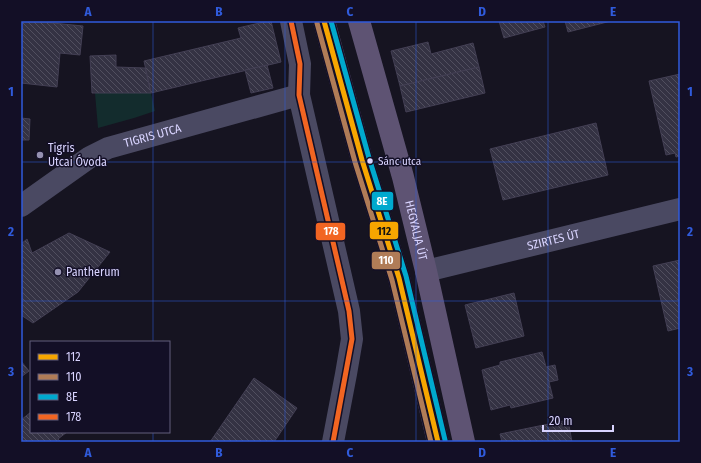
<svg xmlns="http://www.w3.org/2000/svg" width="701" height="463" font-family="'Fira Sans Condensed',sans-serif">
<defs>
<pattern id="building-back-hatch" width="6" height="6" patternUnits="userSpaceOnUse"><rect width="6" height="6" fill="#343243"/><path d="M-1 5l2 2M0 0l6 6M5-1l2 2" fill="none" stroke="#514f5f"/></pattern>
</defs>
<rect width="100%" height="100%" fill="#161421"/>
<!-- grass -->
<path fill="#132c2d" d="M95 93H151L155 111 134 118 98 128Z"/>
<!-- building -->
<g fill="url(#building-back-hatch)" stroke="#433f54">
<path d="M21 21H32L83 26 80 55 60 53 57 87 21 83V65L22 54H21Z"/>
<path d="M268 21H271L281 62 151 93 144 61 241 38 238 28Z"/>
<path d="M499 21H543L545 27 504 38Z"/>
<path d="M565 21H611L568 32Z"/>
<path d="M428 42 431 54 473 43 479 67 400 86 391 51Z"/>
<path d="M116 55V67L145 68 151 93H92L90 56Z"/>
<path d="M267 65 273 88 251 93 245 70Z"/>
<path d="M479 67 485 93 406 112 400 86Z"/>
<path d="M680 74V156L676 157 675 153 666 155 649 81Z"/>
<path d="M21 118 30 119 29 140H21Z"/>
<path d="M596 123 608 175 503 200 490 149Z"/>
<path d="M69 233 110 252 78 292 33 323 21 315V244L27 239 32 253Z"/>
<path d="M680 260V328L668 331 653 266Z"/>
<path d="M514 293 524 336 476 348 465 305Z"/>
<path d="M542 352 546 367 555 365 558 380 549 382 553 398 511 408 510 405 491 410 482 370 500 365V362Z"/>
<path d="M21 361 29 371 21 377Z"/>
<path d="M254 378 297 408 274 442H210Z"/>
<path d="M31 412V432H67L58 439 61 442H21V420Z"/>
<path d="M568 420 572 442H502L500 434Z"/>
</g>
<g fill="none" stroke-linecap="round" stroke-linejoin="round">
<!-- minor -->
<g stroke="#4a4962" stroke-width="22">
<path d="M291 21 300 64 299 95 349 311 352 339 346 374 333 442"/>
<path id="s1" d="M21 206 90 157 108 148 299 95"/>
<path id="s2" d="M426 271 680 209"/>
</g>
<!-- major -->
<g stroke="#5e5373" stroke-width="22">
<path d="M324 21 362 160 399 278 438 442"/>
<path id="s3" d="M359 21 403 177 426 271 464 442"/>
</g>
<!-- bus-1 casing -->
<g stroke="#130f26" stroke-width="8">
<path id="bus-1" d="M324 21 362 160 399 278 438 442"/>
</g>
<!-- bus-2 casing -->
<g stroke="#130f26" stroke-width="8">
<path id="bus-2" d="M317 23 355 162 392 280 431 442"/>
</g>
<!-- bus-3 casing -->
<g stroke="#130f26" stroke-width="8">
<path id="bus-3" d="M331 21 369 158 406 276 445 440"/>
</g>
<!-- bus-4 casing -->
<g stroke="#130f26" stroke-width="8">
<path id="bus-4" d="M291 21 300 64 299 95 349 311 352 339 333 442"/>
</g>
<!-- bus-1 -->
<use href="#bus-1" stroke="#f7a600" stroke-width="5"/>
<!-- bus-2 -->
<use href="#bus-2" stroke="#b07c57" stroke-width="5"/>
<!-- bus-3 -->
<use href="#bus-3" stroke="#00a9ce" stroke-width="5"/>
<!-- bus-4 -->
<use href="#bus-4" stroke="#f26522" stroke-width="5"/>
</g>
<!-- grid -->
<path fill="none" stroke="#305bdc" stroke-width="1" stroke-opacity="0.55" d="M153 21V342M285 21V442M416 21V442M548 21V442M21 162H680M21 301H680M153 432V442"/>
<!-- markers -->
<g fill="#9591b1" stroke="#130f26" stroke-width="1.5">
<circle cx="40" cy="155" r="4"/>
<circle cx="58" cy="272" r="4"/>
</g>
<circle fill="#d9d4ff" stroke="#130f26" stroke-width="1.5" cx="370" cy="161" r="3.5"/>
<g text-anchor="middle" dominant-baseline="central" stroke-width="3" stroke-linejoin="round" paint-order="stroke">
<!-- bus labels -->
<g font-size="11" fill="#d9d4ff" stroke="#130f26" text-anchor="start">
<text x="378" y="161">Sánc utca</text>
</g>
<!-- street labels -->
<g font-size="12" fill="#d9d4ff" stroke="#130f26">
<text stroke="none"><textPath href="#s1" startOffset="151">TIGRIS UTCA</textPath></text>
<text stroke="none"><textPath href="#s3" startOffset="217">HEGYALJA ÚT</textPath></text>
<text stroke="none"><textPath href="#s2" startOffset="131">SZIRTES ÚT</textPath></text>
</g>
<!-- poi labels -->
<g font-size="12" fill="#d9d4ff" stroke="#130f26" text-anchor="start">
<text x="48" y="148">Tigris<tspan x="48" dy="14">Utcai Óvoda</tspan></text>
<text x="66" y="272">Pantherum</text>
</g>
</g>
<g stroke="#130f26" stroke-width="1.5">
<rect x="371" y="191" width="23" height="20" rx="4" fill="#00a9ce"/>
<rect x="369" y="221" width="30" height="19" rx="4" fill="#f7a600"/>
<rect x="315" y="222" width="31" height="19" rx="4" fill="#f26522"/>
<rect x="371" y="251" width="30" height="19" rx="4" fill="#b07c57"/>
</g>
<g font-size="11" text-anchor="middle" font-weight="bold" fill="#fff">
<text x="382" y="205">8E</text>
<text x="331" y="235">178</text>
<text x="386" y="264">110</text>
</g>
<g font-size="11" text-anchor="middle" font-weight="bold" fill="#111">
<text x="384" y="235">112</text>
</g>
<!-- border -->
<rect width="701" height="463" fill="none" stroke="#130f26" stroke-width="44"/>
<!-- legend -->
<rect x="30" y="341" width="140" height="92" fill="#130f26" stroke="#625e7d"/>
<rect x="38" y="354" width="20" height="6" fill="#f7a600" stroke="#625e7d"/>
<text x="66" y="361" font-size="12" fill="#d9d4ff">112</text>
<rect x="38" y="374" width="20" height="6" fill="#b07c57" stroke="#625e7d"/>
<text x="66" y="381" font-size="12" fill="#d9d4ff">110</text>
<rect x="38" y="394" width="20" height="6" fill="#00a9ce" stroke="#625e7d"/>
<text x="66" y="401" font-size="12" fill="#d9d4ff">8E</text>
<rect x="38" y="414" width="20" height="6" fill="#f26522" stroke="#625e7d"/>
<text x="66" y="421" font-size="12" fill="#d9d4ff">178</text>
<!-- scale -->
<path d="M543 425v6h70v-6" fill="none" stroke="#d9d4ff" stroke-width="2"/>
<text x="549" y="425" font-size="12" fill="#d9d4ff" stroke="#130f26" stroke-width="3" paint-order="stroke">20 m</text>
<rect x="22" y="22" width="657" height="419" fill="none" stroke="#305bdc" stroke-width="1.5"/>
<g font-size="13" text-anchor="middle" font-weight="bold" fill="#305bdc">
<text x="88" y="16">A</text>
<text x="219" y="16">B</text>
<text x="350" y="16">C</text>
<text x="482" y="16">D</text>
<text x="613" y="16">E</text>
<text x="11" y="96">1</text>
<text x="690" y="96">1</text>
<text x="11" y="236">2</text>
<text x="690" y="236">2</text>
<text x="11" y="376">3</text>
<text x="690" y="376">3</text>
<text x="88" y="457">A</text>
<text x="219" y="457">B</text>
<text x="350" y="457">C</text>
<text x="482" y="457">D</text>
<text x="613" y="457">E</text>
</g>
</svg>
